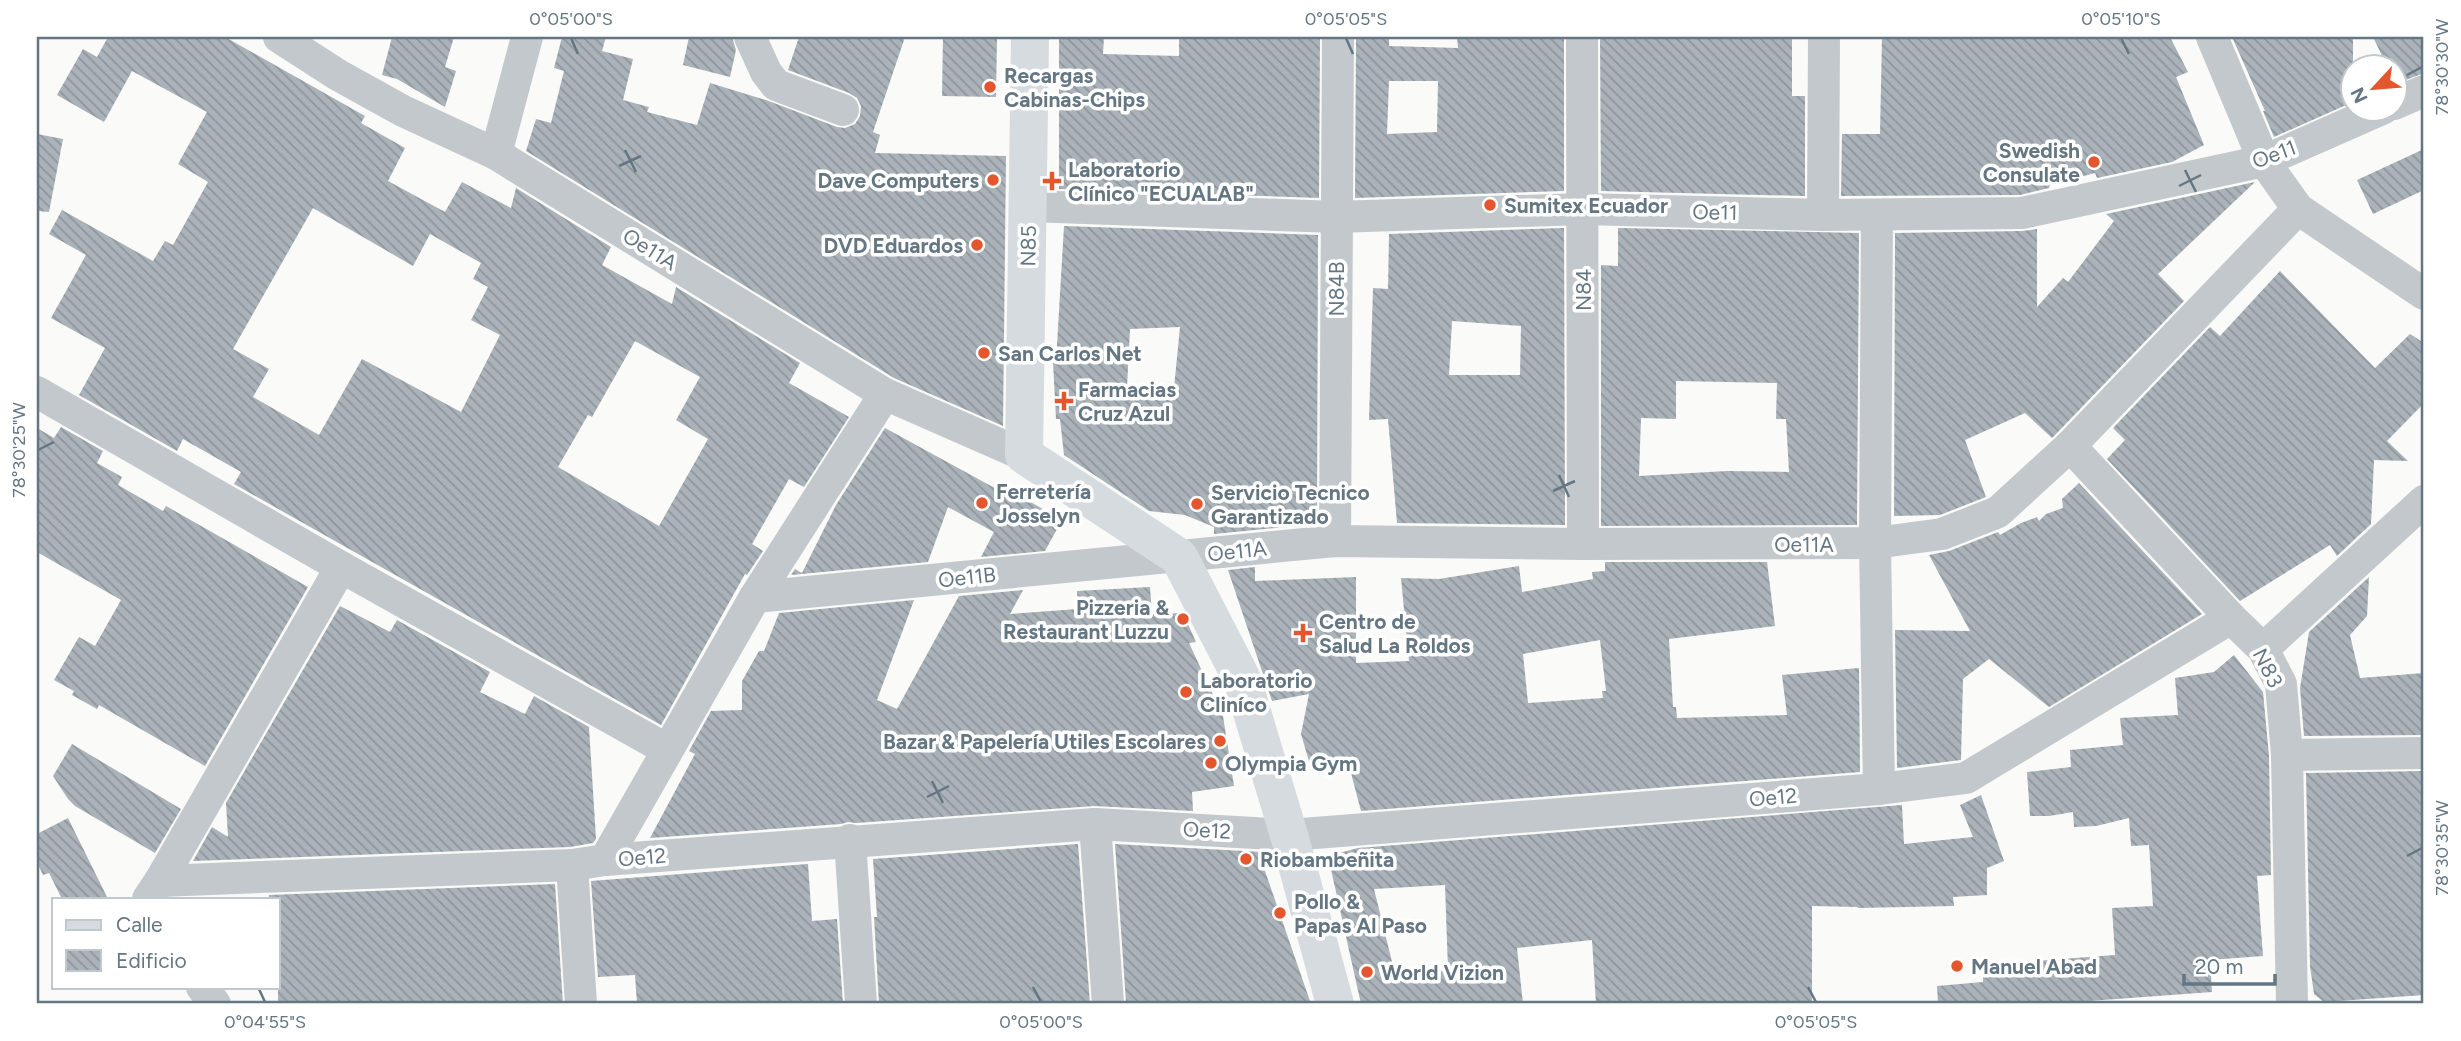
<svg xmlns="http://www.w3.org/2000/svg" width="2461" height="1041" font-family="Figtree,sans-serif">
<defs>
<pattern id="building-back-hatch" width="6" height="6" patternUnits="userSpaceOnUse" patternTransform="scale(1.75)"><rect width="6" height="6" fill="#aab3b9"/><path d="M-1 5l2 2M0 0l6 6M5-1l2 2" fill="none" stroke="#8e969c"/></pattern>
</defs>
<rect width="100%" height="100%" fill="#fafaf8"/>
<!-- building -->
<g fill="url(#building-back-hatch)" fill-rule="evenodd">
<path d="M108 37H225L365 116 361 123 405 148 388 181 445 212 462 182 511 208 516 188 611 247 602 265 672 304 676 287 800 363 789 383 849 417 804 487 789 479 752 544 763 551 747 575 745 574 661 725 234 484 241 472 183 439 177 451 79 395 105 348 51 318 86 255 49 234 62 210 153 261 165 241 173 245 208 182 178 164 207 112 132 71 104 122 57 95 83 49 97 57ZM313 208 413 266 430 234 481 263 473 279 488 287 471 320 500 335 461 412 362 359 319 435 253 397 269 369 233 349ZM635 341 700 377 676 420 708 439 659 526 558 467 588 415 592 417Z"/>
<path d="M392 37H454L445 67 456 71 445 107 397 79 382 75Z"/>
<path d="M562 37H606L602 51 633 59 623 100 649 107 647 112 697 125 710 83 766 100 837 127 845 128 855 124 860 116 861 106 857 98 849 93 788 70 799 37H905L873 132 880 135 875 153 1006 156 1003 426 894 378 526 151 536 119 551 123 564 71 554 68Z"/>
<path d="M689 37H732L736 50 730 77 683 65Z"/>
<path d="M943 37H997L996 97 942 96Z"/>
<path d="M1059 37H1104L1103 54 1179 56V37H1320L1319 198 1059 189Z"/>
<path d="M1356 37H1389V46L1458 48 1457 37H1564V191L1355 198ZM1389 81H1438L1437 132 1387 134Z"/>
<path d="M1600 37H1792V96H1805V196L1601 191Z"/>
<path d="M1882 37H2170L2188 72 2176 77 2204 145 2172 162 2097 178 2095 173 2050 185 2049 188 2020 195 1841 196 1842 134H1880Z"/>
<path d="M2232 37H2353V102L2274 137 2263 111H2265Z"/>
<path d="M2373 37H2424V73L2395 84V66H2387Z"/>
<path d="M37 134 63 139 49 212 37 211Z"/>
<path d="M2424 149V190L2373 214 2357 180Z"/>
<path d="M2255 182 2158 274 2184 301 2057 433 2052 438 2025 413 1965 440 1986 497 1940 515 1894 516 1895 233 2022 231 2037 229V307L2063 278 2068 282 2114 221 2106 214Z"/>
<path d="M1064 226 1318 235 1317 524 1214 534V527L1185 515 1149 511 1064 455 1060 419H1056L1053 362H1056ZM1180 327 1174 388 1127 387 1130 329Z"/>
<path d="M1564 228 1565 525 1397 523 1388 419 1369 420 1373 288 1388 289 1389 234ZM1452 321 1521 326 1520 375H1449Z"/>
<path d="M1618 228 1859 233 1857 525 1601 526V265L1618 266ZM1676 381 1777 383 1776 419H1786L1789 472 1727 471 1639 476 1641 418 1676 419Z"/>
<path d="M2280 271 2375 368 2410 334 2424 343V403L2387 441 2408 461 2374 460 2371 524 2337 556 2330 545 2240 601 2107 459 2125 440 2113 428 2210 327 2220 336Z"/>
<path d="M61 427 103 451 97 463 122 477 118 485 163 511 166 506 308 587 205 766 99 705 97 709 72 695 74 691 54 680 79 637 95 646 121 600 37 552V428L54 438Z"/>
<path d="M885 428 1013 498 1015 493 1062 520 1045 551 981 557 994 532 948 507 928 562 791 575 795 569 802 573 836 505Z"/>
<path d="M2079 483 2202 614 2049 707 1989 659 1963 679 1961 760 1897 768 1895 630 1970 631 1929 555 1949 551 1998 532 2000 535 2021 523 2037 517 2039 521 2046 514 2063 508 2062 499Z"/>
<path d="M1605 562H1767L1775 626 1669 639 1673 707H1676L1677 718 1787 715 1782 675 1859 668 1860 772 1361 811 1347 758 1311 768 1301 734 1309 694 1272 701 1228 570 1255 567V581L1356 577V663L1409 661 1401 578 1439 579 1519 566 1522 592 1593 579 1592 572 1605 571ZM1600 640 1606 691H1602L1603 698 1528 703 1523 654Z"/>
<path d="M2369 577 2367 616 2350 635 2360 678 2424 673V735L2304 736 2300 688 2309 632Z"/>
<path d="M1150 587 1152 614 1183 613 1196 642 1189 643 1223 716 1234 786 1192 792 1193 811 1094 806 856 823 848 822 841 824 650 838 695 754 689 751 711 711 742 710V681L759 651H764L779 613 914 600 877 700 897 709 959 596 1023 590 1010 614 1078 609 1077 591Z"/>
<path d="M340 606 390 632 397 620 490 672 480 692 525 714 534 696 589 727 596 839 593 843 570 847 193 861 212 827 228 837 226 803Z"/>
<path d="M2234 655 2263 692 2269 756 2271 875 2257 876 2263 956 2210 960 2212 992 2048 1004H1938L1937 986 1983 982V963L2007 960 2035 961 2115 955 2112 908 2153 906 2149 845 2131 846 2129 818 2096 826 2074 827 2073 812 2049 816H2030L2027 772 2071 767 2070 750 2123 745 2120 718 2178 715 2175 678 2214 672Z"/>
<path d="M72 744 181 809 155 853 75 806 68 799 53 776Z"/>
<path d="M2424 771V995L2324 1002 2314 994 2310 966 2306 773Z"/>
<path d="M1981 795 2004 861 1987 868V895L1953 897 1954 906 1858 908V907L1812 906V1004H1596L1592 940 1517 948 1523 1004H1361L1328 856 1358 848 1902 805 1904 844 1973 837 1960 805ZM1445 885 1448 970 1396 978 1374 889Z"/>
<path d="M68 818 108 899H62L49 873 43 875 37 862V834Z"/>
<path d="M1078 844 1090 1004H879L874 917H877L873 859Z"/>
<path d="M1115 844 1262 852 1265 871 1311 1004H1130V1002H1126Z"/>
<path d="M808 864 812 921 837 919 843 1004H637L635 975 598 977 591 881Z"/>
<path d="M555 884 563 1004H278V899H269V895Z"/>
</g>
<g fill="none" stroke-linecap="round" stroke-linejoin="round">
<!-- minor -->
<g stroke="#c3c8cc" stroke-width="32">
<path d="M279 37 338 75 403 111 496 154 885 394 1024 455"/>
<path d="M750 37 766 72 776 85 843 110"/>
<path d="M1582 37 1583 544"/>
<path d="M2212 37 2264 161 2298 209 2424 294"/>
<path d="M2394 104 2424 91"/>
<path d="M496 154 527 37"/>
<path d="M1029 206 1336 217 1583 209 1823 215 2022 213 2264 161 2384 108"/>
<path d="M1823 215 1824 37"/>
<path d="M1877 215 1875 543 1879 789"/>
<path d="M37 392 341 567 666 749"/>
<path d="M2070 446 2231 618 2263 649 2281 684 2287 755 2292 1004"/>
<path d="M1335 541 1338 37"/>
<path d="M755 597 1335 541 1583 544 1875 543 1942 534 1998 512 2070 446 2298 209"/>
<path d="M2263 649 2424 501"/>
<path d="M2287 755 2424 753"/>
<path d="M1095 824 1108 1004"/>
<path d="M850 840 861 1004"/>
<path d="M605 860 755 597 885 394"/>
<path d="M572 865 581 1004"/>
<path d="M160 881 341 567"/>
<path d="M148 899 160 881 572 865 605 860 1095 824 1289 835 1879 789 1966 778 2231 618"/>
<path d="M202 987 215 1004"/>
</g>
<!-- major -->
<path stroke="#d6dbdf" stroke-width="38" d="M1030 37 1024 455 1179 557 1242 679 1289 835 1335 1004"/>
</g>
<!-- ticks -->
<path fill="none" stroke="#657683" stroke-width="2.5" d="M571 38 578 54M1346 38 1353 54M2121 38 2129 54M2407 75 2422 67M625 150 636 172M619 166 641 156M2185 170 2196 192M2179 186 2201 175M38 450 54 442M1559 475 1569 497M1553 491 1575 481M932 781 943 803M927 797 949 786M2407 856 2422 848M258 987 265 1002M1033 987 1041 1002M1808 987 1816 1002"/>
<!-- markers -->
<g fill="#e4572e" stroke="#fff" stroke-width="2.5">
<circle cx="990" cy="87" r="7"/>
<circle cx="2094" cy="162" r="7"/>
<circle cx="993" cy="180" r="7"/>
<path d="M1048.5 170.5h7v7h7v7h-7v7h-7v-7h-7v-7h7z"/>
<circle cx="1490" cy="205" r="7"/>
<circle cx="977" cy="245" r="7"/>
<circle cx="984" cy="353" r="7"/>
<path d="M1060.5 390.5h7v7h7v7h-7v7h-7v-7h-7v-7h7z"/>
<circle cx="982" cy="503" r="7"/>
<circle cx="1197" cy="504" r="7"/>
<circle cx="1183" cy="619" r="7"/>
<path d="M1299.5 622.5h7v7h7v7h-7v7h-7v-7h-7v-7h7z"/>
<circle cx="1186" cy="692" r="7"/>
<circle cx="1220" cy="741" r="7"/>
<circle cx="1211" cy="763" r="7"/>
<circle cx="1246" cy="859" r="7"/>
<circle cx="1280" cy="913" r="7"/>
<circle cx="1957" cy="966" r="7"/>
<circle cx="1367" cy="972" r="7"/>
</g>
<g text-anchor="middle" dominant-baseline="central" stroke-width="7" stroke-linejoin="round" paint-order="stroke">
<!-- poi labels -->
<g font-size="21" font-weight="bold" fill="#657683" stroke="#fff" text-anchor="start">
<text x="1004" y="75">Recargas<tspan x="1004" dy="24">Cabinas-Chips</tspan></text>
<text x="2080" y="150" text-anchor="end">Swedish<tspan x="2080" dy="24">Consulate</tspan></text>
<text x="1068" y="169">Laboratorio<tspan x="1068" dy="24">Clínico "ECUALAB"</tspan></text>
<text x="979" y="180" text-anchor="end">Dave Computers</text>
<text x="1504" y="205">Sumitex Ecuador</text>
<text x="963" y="245" text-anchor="end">DVD Eduardos</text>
<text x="998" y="353">San Carlos Net</text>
<text x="1078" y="389">Farmacias<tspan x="1078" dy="24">Cruz Azul</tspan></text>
<text x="996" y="491">Ferretería<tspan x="996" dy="24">Josselyn</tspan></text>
<text x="1211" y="492">Servicio Tecnico<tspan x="1211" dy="24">Garantizado</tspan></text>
<text x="1169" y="607" text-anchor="end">Pizzeria &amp;<tspan x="1169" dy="24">Restaurant Luzzu</tspan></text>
<text x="1319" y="621">Centro de<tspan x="1319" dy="24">Salud La Roldos</tspan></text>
<text x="1200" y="680">Laboratorio<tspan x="1200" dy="24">Cliníco</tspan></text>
<text x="1206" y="741" text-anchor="end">Bazar &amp; Papelería Utiles Escolares</text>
<text x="1225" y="763">Olympia Gym</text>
<text x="1260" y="859">Riobambeñita</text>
<text x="1294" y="901">Pollo &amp;<tspan x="1294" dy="24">Papas Al Paso</tspan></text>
<text x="1971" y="966">Manuel Abad</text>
<text x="1381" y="972">World Vizion</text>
</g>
<!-- street labels -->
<g font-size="21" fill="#657683" stroke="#fff">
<text transform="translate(2274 154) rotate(-20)">Oe11</text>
<text transform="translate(1715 212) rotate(1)">Oe11</text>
<text transform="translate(1028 246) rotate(-89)">N85</text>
<text transform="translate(650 249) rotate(32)">Oe11A</text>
<text transform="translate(1336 289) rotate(-90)">N84B</text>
<text transform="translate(1583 290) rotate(-90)">N84</text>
<text x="1804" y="544">Oe11A</text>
<text transform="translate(1237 551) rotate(-6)">Oe11A</text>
<text transform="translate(967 577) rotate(-6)">Oe11B</text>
<text transform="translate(2268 668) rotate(63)">N83</text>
<text transform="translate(1773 797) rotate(-5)">Oe12</text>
<text transform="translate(1207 830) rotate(3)">Oe12</text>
<text transform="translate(642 857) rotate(-5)">Oe12</text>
</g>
</g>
<!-- border -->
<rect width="2461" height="1041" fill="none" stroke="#ffffff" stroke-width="77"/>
<!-- legend -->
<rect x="52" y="898" width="228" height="91" fill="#ffffff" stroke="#c1c8cd" stroke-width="2"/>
<rect x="66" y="920" width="35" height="10" fill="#d6dbdf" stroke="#c1c8cd" stroke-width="2"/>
<text x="116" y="932" font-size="21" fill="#657683">Calle</text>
<rect x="66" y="950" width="35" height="21" fill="url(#building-back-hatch)" stroke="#c1c8cd" stroke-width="2"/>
<text x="116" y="968" font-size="21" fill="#657683">Edificio</text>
<!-- north arrow -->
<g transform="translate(2374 88) rotate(244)"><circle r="33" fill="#ffffff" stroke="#c1c8cd" stroke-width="2"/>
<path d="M0-5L12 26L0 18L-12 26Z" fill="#e4572e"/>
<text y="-10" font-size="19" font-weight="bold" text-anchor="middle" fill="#657683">N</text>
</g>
<!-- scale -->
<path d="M2184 974v10h91v-10" fill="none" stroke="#657683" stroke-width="3.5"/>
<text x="2195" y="974" font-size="21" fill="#657683" stroke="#ffffff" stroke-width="5" paint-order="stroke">20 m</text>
<rect x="38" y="38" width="2384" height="964" fill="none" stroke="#657683" stroke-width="2.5"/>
<g font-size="18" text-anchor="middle" fill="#657683">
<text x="571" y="25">0°05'00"S</text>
<text x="1346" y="25">0°05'05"S</text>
<text x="2121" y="25">0°05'10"S</text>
<text transform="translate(2442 67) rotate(-90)" y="6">78°30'30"W</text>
<text transform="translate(19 450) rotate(-90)" y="6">78°30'25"W</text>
<text transform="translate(2442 848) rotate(-90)" y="6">78°30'35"W</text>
<text x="265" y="1028">0°04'55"S</text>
<text x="1041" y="1028">0°05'00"S</text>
<text x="1816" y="1028">0°05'05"S</text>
</g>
</svg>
